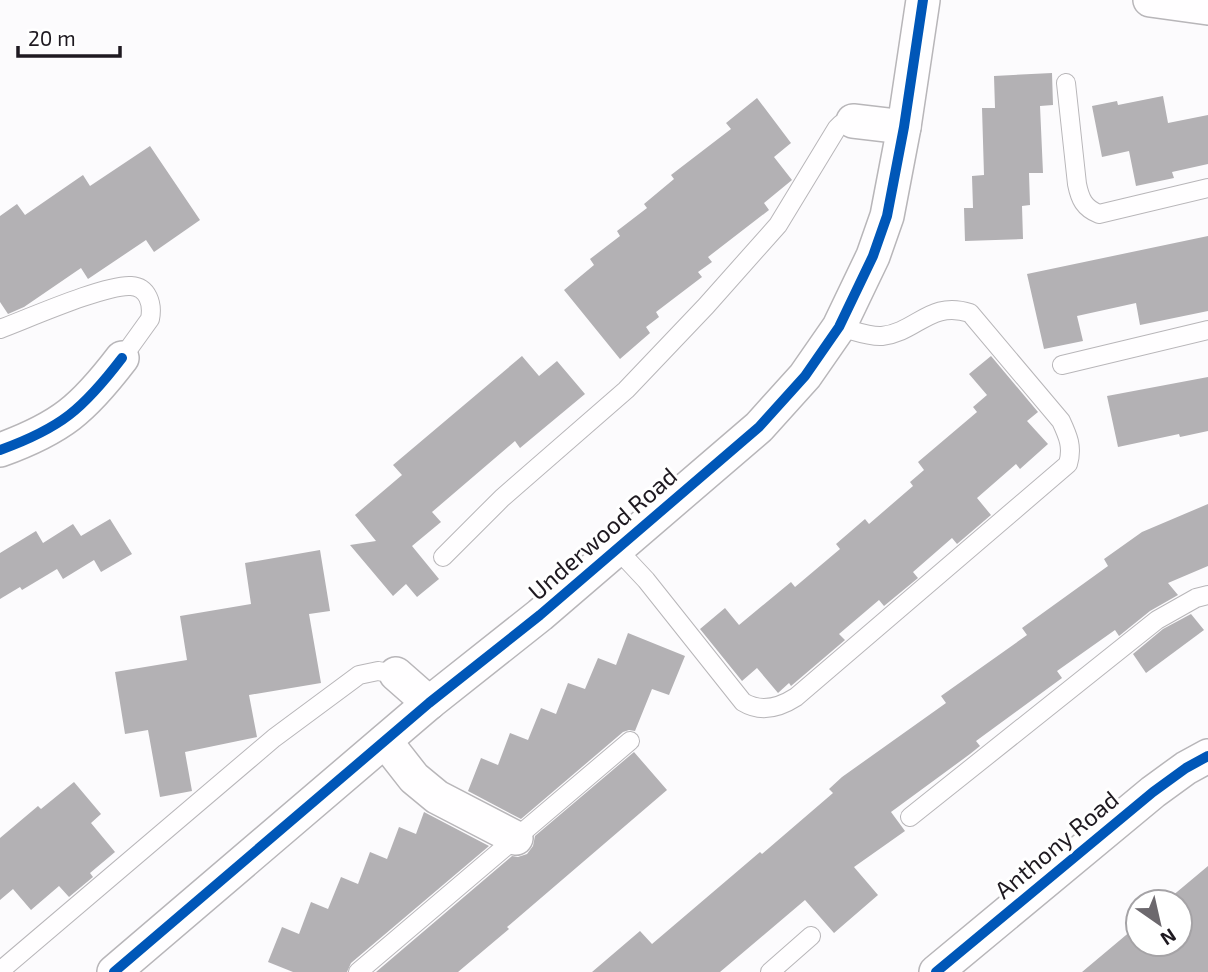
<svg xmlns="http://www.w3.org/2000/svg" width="1208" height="972" font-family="'Exo 2',sans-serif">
<rect width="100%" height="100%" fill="#fcfbfd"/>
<!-- building -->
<g fill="#b3b1b4">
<path d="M1052 73 1053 105 1040 106 1043 173H1029L1030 205 1022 206 1023 239 965 241 964 208H973L972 176 984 175 982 108H995L994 76Z"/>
<path d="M1163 96 1168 123 1208 115V164L1172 172 1174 178 1136 186 1129 151 1102 157 1092 106 1117 101 1118 105Z"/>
<path d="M757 98 791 143 774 157 792 180 764 203 769 210 708 257 712 262 698 272 702 277 656 312 659 317 646 327 650 333 620 359 564 290 594 265 590 259 620 236 617 231 647 208 644 204 674 179 671 175 731 129 726 123Z"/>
<path d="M150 146 200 220 154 252 146 240 88 279 81 268 24 307 8 314 0 302V216L17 204 25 215 83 175 90 186Z"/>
<path d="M1208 236V311L1140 325 1136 303 1077 316 1083 341 1044 349 1027 274Z"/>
<path d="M522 356 539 376 557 361 585 394 520 448 515 441 432 512 441 522 412 546 439 579 417 597 406 584 393 596 350 545 376 541 355 515 402 475 393 465Z"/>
<path d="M991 356 1038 412 1027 421 1048 444 1020 469 1016 464 977 498 991 515 957 544 952 538 913 572 918 578 884 606 879 600 839 634 845 640 791 686 789 683 778 693 757 668 742 681 700 629 725 608 739 625 791 582 795 587 840 549 836 544 865 519 869 524 913 486 910 482 924 470 918 462 977 412 973 407 987 395 969 374Z"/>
<path d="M1208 377V431L1180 437 1179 434 1118 447 1107 396Z"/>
<path d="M1208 504V566L1168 583 1178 595 1150 611 1119 636 1115 630 1057 671 1062 678 976 741 980 746 970 754 891 812 905 831 854 867 878 895 834 933 805 900 720 972H592L640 931 652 944 760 852 762 854 833 793 829 789 842 777 946 703 941 696 1027 635 1022 628 1108 566 1104 559 1142 532Z"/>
<path d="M110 519 132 554 101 572 94 560 63 579 57 569 22 590 20 587 0 599V553L36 531 43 543 73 524 81 536Z"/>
<path d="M320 550 330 611 309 614 321 683 249 695 257 737 185 752 192 791 160 797 148 730 125 734 115 672 187 660 180 616 251 604 245 563Z"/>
<path d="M1191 614 1204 630 1146 673 1133 654 1163 629Z"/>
<path d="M628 633 685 656 669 695 652 689 635 731 629 730 623 732 521 819 468 791 481 758 498 765 510 733 528 740 541 708 556 714 568 683 585 689 598 658 616 665Z"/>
<path d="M634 752 667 790 507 927 509 929 458 972H376L512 856 518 857 527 854 533 846 535 836Z"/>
<path d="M74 782 101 814 91 823 115 852 90 873 93 877 69 897 59 886 31 910 13 889 0 900V838L38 806 41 809Z"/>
<path d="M424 812 489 846 351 963 347 972H293L268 962 282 927 299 934 311 902 328 909 341 877 358 884 370 852 387 859 399 827 416 834Z"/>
<path d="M1208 866V972H1082L1138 925V944H1180V902H1165Z"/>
</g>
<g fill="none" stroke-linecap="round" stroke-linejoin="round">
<!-- lane casing -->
<g stroke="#b8b6b9" stroke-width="20">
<g id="lane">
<path d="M1066 83 1077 184C1080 199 1084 208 1099 214L1208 188"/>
<path d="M0 329C27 319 106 284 131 286 148 287 153 304 150 319L122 358"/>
<path d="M1062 365 1208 330"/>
<path d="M616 548 646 580 743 702C761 713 779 708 796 697L1068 464C1073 447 1068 436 1061 421L970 313C930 300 917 332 882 336 869 337 852 330 839 327"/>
<path d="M443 557 502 498 626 390 706 306 778 225 837 128 841 124 853 121"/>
<path d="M910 817 1157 620 1196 598 1208 595"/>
<path d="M0 971 274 738 359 675 378 671 396 674"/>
<path d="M358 972 630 741"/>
<path d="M770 972 811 936"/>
</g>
</g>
<!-- street casing -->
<g stroke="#b8b6b9" stroke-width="36">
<g id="street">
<path d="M1150 0 1208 8"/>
<path d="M853 121 904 127"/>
<path d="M0 450C61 428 83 409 122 358"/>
<path d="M396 674 429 703"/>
<path d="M385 741 414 778 437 797 516 838"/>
<path d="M114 972 429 703 540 615 759 427 805 376 839 327 873 256 887 216 904 127 923 0"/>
<path d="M936 972 1153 792 1186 768 1208 756"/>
</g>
</g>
<!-- lane -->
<use href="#lane" stroke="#fffeff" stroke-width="18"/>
<!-- street -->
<use href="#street" stroke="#fffeff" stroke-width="33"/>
<!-- cycleway casing -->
<g stroke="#fff" stroke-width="15">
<g id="cycleway">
<path d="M0 450C61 428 83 409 122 358"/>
<path d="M114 972 429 703 540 615 759 427 805 376 839 327 873 256 887 216 904 127 923 0"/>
<path d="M936 972 1153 792 1186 768 1208 756"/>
</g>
</g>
<!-- cycleway -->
<use href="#cycleway" stroke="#0057b8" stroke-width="10"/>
</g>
<g text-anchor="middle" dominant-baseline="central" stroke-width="6" stroke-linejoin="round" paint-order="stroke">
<!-- street labels -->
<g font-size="24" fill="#1e1920" stroke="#fff">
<text transform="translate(602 533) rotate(-41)">Underwood Road</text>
<text transform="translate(1056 844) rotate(-40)">Anthony Road</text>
</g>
</g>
<!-- north arrow -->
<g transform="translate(1159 923) rotate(146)"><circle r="33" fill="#ffffff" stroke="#a5a3a6" stroke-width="2"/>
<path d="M0-5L12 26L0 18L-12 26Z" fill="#6c686d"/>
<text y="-10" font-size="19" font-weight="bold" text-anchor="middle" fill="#1e1920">N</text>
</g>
<!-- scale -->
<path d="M18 46v10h102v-10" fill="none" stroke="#1e1920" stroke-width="3.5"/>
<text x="28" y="46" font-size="21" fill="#1e1920" stroke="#ffffff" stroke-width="5" paint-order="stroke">20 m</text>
</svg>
